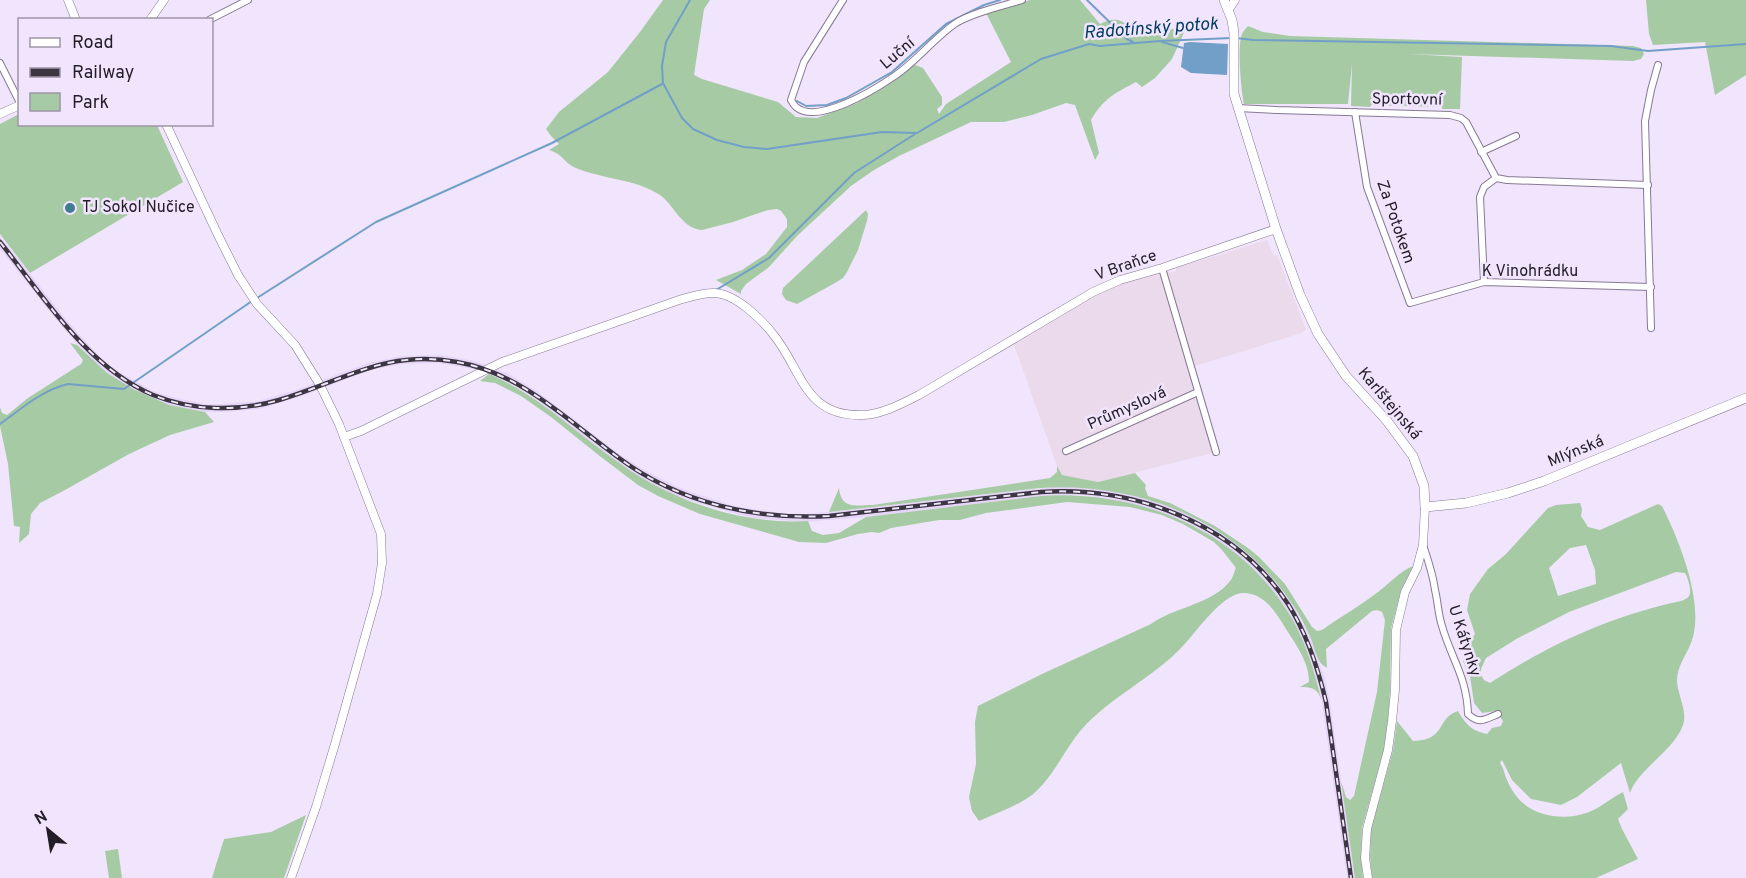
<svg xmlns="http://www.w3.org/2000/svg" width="1746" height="878" font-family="Overpass,sans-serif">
<rect width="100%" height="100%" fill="#f0e5fc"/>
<!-- industrial -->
<g fill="#ebdaeb">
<path d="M1267 240 1274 256 1277 255 1306 329 1302 333 1195 366 1167 273 1176 271V268Z"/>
<path d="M1162 268 1216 452 1098 482 1062 475 1057 466 1012 339 1093 292Z"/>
</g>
<!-- built -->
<path fill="#e6d5f8" d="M0 236 69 323 95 352 112 367 128 377 153 391 172 397 205 404H224L258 401 299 389 368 363 402 356 439 355 475 361 507 373 538 392 623 457 641 468 675 486 694 493 734 506 779 513 803 514 829 512 1064 486 1086 487 1126 493 1165 505 1187 514 1204 523 1235 543 1267 571 1292 603 1311 638 1325 679 1330 702 1355 878H1347L1322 703 1317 682 1303 642 1285 607 1261 577 1230 550 1200 530 1183 521 1145 507 1107 498 1085 495 1041 496 855 518 803 522 753 518 733 513 691 501 672 494 636 475 619 463 534 398 504 380 473 369 438 363 403 364 370 370 302 396 260 409 224 412H205L169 405 150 398 124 384 107 373 90 358 63 328 0 249Z"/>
<!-- green -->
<g fill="#a6cba4" fill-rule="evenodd">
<path d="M663 0H710L704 9 694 75 702 79 778 102 796 117 817 118 857 103 894 80 913 64 923 68 942 97V105L937 109 939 114 946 104 1011 62 986 13 1030 0H1080L1100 24C1124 12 1125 29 1144 33 1161 36 1171 27 1187 26L1172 59 1155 78 1142 87 1136 82C1115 93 1103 99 1091 120L1099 153 1095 160 1075 105 1066 103 1032 115 1004 122H971L899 156 874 170 851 186 797 236 769 267 746 284 741 291V294L716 280 742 270 766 254 787 227V219L781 211 777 209 768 210 733 222 702 230C682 229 674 205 660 195 636 179 602 179 576 168 564 163 563 154 549 150L559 144 551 136 546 129 559 112 608 72 640 32Z"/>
<path d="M1646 0H1746V75L1715 95 1705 42 1653 45 1649 34Z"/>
<path d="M1248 26 1263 32 1290 36 1633 46 1641 48 1644 54 1641 59 1633 61 1409 54 1462 57 1460 109H1442V107L1371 105 1370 107 1351 106 1352 64 1348 104H1244C1241 90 1237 47 1242 34 1242 33 1247 27 1248 26Z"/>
<path d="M19 114 20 124 157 125 183 182 30 273 0 234V124Z"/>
<path d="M866 210 868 214 867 221 858 250 847 272 843 278 835 283 797 304 786 300 782 294 783 288Z"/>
<path d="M70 343 77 345 107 373 133 389 169 405 205 412 214 422 170 435 129 454 65 490 40 503 31 514 29 534 19 543 20 527 14 526 8 464 0 426V407L2 413 7 415 28 398 81 364 83 360Z"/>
<path d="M489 374C537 394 575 432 618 462 671 501 742 525 808 521L812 531 823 535 839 533 866 517 1041 496C1134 490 1231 526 1284 606 1304 635 1314 669 1322 703 1319 689 1313 687 1300 687L1309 682C1309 662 1296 645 1286 629 1276 613 1265 593 1243 593 1223 593 1196 632 1183 646 1153 678 1110 697 1081 730 1064 750 1053 778 1032 795 1017 806 997 813 979 821L972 811 969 797 976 764 975 722 978 706 1042 674 1151 624C1174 607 1213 604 1230 581 1233 578 1234 572 1236 568L1222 550 1214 542 1183 524 1162 515 1130 507 1067 502 986 513 960 520H939L891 528 879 533 872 532 858 534 826 543 799 542 700 514 658 496 638 485 601 457 551 417 521 396 495 383 480 381Z"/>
<path d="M1057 466 1062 475 1098 482 1135 473 1146 485 1145 488 1148 496 1170 503 1215 526 1248 548 1259 557 1285 584 1312 627 1317 631 1322 630C1340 617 1360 606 1378 592 1389 584 1400 571 1413 566L1401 590 1391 629 1390 690 1388 720 1384 749 1362 828 1361 858 1363 878H1355L1341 781 1346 797 1350 800 1354 796 1377 692 1385 620 1382 612 1377 610 1372 611 1326 649 1327 668C1324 666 1321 664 1320 662 1316 656 1314 647 1312 641 1306 627 1299 613 1290 601 1234 519 1137 482 1040 488L829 512 839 488C841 510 857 505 873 505L1050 478 1057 472Z"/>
<path d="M1580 503 1582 509 1581 516 1588 527 1600 530 1658 504 1662 506C1679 540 1703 599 1693 637 1689 652 1677 665 1677 680 1677 694 1688 711 1683 725 1674 751 1638 769 1630 793L1621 763 1577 797 1561 805 1531 799 1512 780 1502 760 1500 763C1504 768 1504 774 1507 780 1510 788 1517 798 1523 803 1538 817 1567 820 1586 813 1599 809 1611 798 1623 792L1628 809 1618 819 1622 829 1638 859 1596 878H1372L1370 857 1371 830 1393 750 1397 721 1413 741C1447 740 1436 718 1458 711 1467 726 1471 730 1487 734L1492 728 1501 726 1503 721 1496 711 1482 713 1474 703 1470 676 1463 661 1467 658 1464 651 1475 634 1467 610 1470 594 1488 569 1506 554 1548 508 1556 505ZM1586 545 1595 570 1596 584 1558 596 1549 568 1570 548ZM1676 572 1685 573C1688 578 1692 591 1689 596 1688 598 1682 601 1681 601 1613 615 1548 645 1490 683L1484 680 1481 675V669L1486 658 1518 638 1569 612Z"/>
<path d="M306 815 284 878H212L224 839 271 832Z"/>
<path d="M118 849 122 878H109L105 851Z"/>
</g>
<!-- water -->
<path fill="#729fc8" d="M1190 42 1228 44 1227 75 1191 73 1181 67 1184 43Z"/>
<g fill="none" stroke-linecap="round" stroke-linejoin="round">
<!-- stream -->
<g stroke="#729fc8" stroke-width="2">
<path d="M690 0 666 42 662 66 663 83 682 118 693 129 717 140 744 147 767 149 882 132 917 133 1041 59 1089 44 1100 46 1160 41 1231 38"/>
<path d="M1087 0 1127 39 1133 42"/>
<path d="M1236 38 1253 40 1611 46 1648 51 1746 44"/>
<path d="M1162 42 1183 48"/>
<path d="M797 101 806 106 827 105 846 98 892 72 946 24 984 5 1000 0"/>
<path d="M716 290 769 258 854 173 915 134"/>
<path d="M257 298 376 222 552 143 662 84"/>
<path d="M0 424C21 409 42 390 68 384L124 389 252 301"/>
</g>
<!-- minor casing -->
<g stroke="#867993" stroke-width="8">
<g id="minor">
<path d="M843 0 804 62 791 100C791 100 795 107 796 107 817 125 874 90 893 77 915 63 934 38 956 23 974 12 1002 6 1022 0"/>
<path d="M209 20 248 0"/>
<path d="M0 63 20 103"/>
<path d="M1238 108 1277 110 1450 115 1461 118 1466 122 1496 178 1507 180 1648 185"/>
<path d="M1355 112 1367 187 1410 303 1484 282 1651 287"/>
<path d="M1481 152 1516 136"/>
<path d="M1162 268 1216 452"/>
<path d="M1484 282 1480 197 1484 187 1496 178"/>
<path d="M1651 328 1645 121 1651 90 1658 65"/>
<path d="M1066 451 1198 392"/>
<path d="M1423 545C1428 560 1433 574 1435 590 1438 602 1438 614 1442 626 1451 658 1467 677 1468 714 1479 725 1486 719 1498 714"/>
</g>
</g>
<!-- tertiary casing -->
<g stroke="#867993" stroke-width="9">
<g id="tertiary">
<path d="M68 0 76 20"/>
<path d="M1229 9 1235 0"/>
<path d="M150 20 164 0"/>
<path d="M0 114 20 105"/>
<path d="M166 124 217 233 238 275 257 304 295 345 320 385 339 424 381 534 382 563 377 594 335 744 316 807 291 878"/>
<path d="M344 437 361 431 502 362 682 299C693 296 703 293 714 293 726 293 738 301 747 308 757 316 768 327 776 338 803 374 806 417 863 415 883 414 901 404 919 395L1093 292 1120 280 1162 268 1276 229"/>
<path d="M1368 878 1365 858 1367 829 1388 750 1392 721 1395 690 1396 630 1405 592 1417 568 1423 545 1425 507"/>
</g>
</g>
<!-- secondary casing -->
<g stroke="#867993" stroke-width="10">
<path id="secondary" d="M1224 0 1232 20 1234 33V94L1276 229 1300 295 1318 334 1346 376 1387 421 1413 456 1424 486 1425 507 1466 503 1508 493 1544 481 1746 398"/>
</g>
<!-- minor -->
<use href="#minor" stroke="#fff" stroke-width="6"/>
<!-- tertiary -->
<use href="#tertiary" stroke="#fff" stroke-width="8"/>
<!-- secondary -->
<use href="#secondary" stroke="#fff" stroke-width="9"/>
<!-- rail casing -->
<g stroke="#3c3642" stroke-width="4.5">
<path id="rail" d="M0 242C44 297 87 367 153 395 193 411 238 412 279 400 344 381 385 349 457 362 521 373 568 421 619 458 679 503 755 520 829 516L1041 492C1135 486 1235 523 1288 604 1307 634 1318 668 1326 702L1351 878"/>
</g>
<!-- rail -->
<use href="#rail" stroke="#f0e5fc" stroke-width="2" stroke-dasharray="7" stroke-linecap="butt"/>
</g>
<!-- markers -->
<circle fill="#407b93" stroke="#f0e5fc" stroke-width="2" cx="70" cy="208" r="6"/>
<g text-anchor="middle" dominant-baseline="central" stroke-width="5" stroke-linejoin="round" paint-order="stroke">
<!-- street labels -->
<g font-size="16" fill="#221d27" stroke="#f0e5fc">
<text transform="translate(898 54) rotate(-40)">Luční</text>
<text transform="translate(1407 100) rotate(1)">Sportovní</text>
<text transform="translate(1395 222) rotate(71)">Za Potokem</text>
<text transform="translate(1126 266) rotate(-19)">V Braňce</text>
<text x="1530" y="272">K Vinohrádku</text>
<text transform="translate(1389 404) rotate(50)">Karlštejnská</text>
<text transform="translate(1127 409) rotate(-24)">Průmyslová</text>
<text transform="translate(1576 452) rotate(-22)">Mlýnská</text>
<text transform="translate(1464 641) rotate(72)">U Kátynky</text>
</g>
<!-- poi labels -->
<g font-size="16" fill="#221d27" stroke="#f0e5fc" text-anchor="start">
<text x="82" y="208">TJ Sokol Nučice</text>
</g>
<!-- water labels -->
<g font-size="18" font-style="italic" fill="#023c62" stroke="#f0e5fc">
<text transform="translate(1151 29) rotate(-4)">Radotínský potok</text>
</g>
</g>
<!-- legend -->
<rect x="18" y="18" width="195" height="108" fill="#f0e5fc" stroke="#9e95a7" stroke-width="1.5"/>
<rect x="30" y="38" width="30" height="9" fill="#ffffff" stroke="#9e95a7" stroke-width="1.5"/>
<text x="72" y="48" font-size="18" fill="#221d27">Road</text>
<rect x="30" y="68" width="30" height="9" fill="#3c3642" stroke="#9e95a7" stroke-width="1.5"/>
<text x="72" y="78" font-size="18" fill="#221d27">Railway</text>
<rect x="30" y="93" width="30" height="18" fill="#a6cba4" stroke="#9e95a7" stroke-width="1.5"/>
<text x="72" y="108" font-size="18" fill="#221d27">Park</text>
<!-- north arrow -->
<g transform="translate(48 830) rotate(330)" stroke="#f0e5fc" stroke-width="4.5" paint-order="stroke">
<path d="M0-4.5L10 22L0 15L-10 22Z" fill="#221d27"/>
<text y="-9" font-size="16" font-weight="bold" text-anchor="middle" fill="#221d27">N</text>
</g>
</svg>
